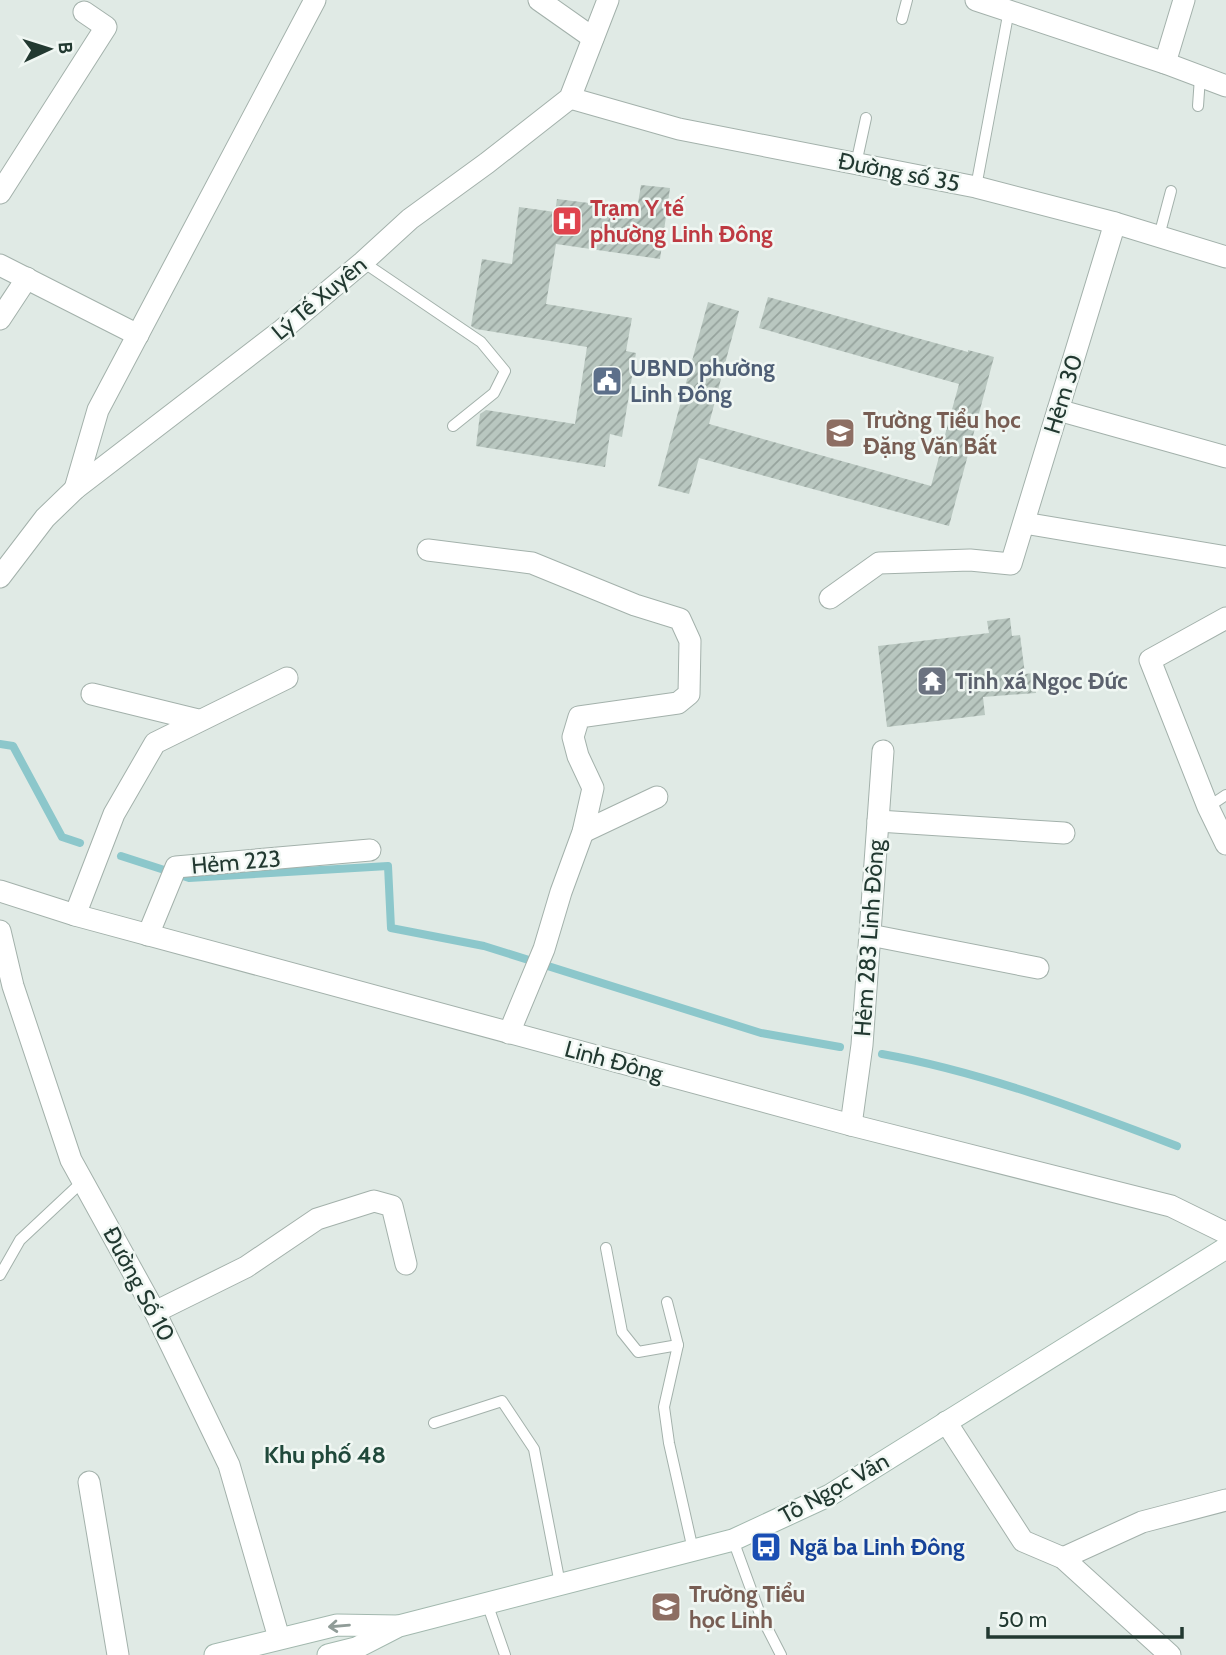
<svg xmlns="http://www.w3.org/2000/svg" width="1226" height="1655" font-family="Cabin,sans-serif">
<defs>
<pattern id="building-hatch" width="6" height="6" patternUnits="userSpaceOnUse" patternTransform="scale(1.75)"><rect width="6" height="6" fill="#b9c7c0"/><path d="M-1 1l2-2M0 6l6-6M5 7l2-2" fill="none" stroke="#96a39d"/></pattern>
</defs>
<rect width="100%" height="100%" fill="#e0eae5"/>
<g fill="none" stroke-linecap="round" stroke-linejoin="round">
<!-- stream -->
<g stroke="#8cc7cb" stroke-width="8">
<path d="M0 744 13 746 62 837 80 843"/>
<path d="M121 856 189 878 388 866 391 928 484 946 761 1033 840 1047"/>
<path d="M882 1054C982 1072 1083 1110 1177 1146"/>
</g>
</g>
<!-- building -->
<g fill="url(#building-hatch)">
<path d="M641 185 670 188 660 259 556 244 546 304 632 318 626 351 636 353 622 437 610 434 605 467 476 446 480 414 486 410 575 424 587 347 476 329 471 326 482 259 512 264 519 207 555 212 557 199 637 209Z"/>
<path d="M768 297 968 352V350L994 357 949 526 699 458 689 494 658 486 708 302 739 311 709 424 931 486 959 384 759 328Z"/>
<path d="M1010 618 1012 636 1020 635 1025 674 1034 673 1036 693 983 697 985 715 887 727 878 646 989 633 987 621Z"/>
</g>
<g fill="none" stroke-linecap="round" stroke-linejoin="round">
<!-- service casing -->
<g stroke="#a3b1ab" stroke-width="12">
<g id="service">
<path d="M902 19 907 0"/>
<path d="M1198 106 1200 77"/>
<path d="M856 164 866 118"/>
<path d="M976 187 1009 10"/>
<path d="M1159 236 1171 191"/>
<path d="M363 262 481 342 505 371 494 393 453 426"/>
<path d="M1208 807 1226 795"/>
<path d="M606 1248 622 1332 638 1352 678 1345"/>
<path d="M0 1275 20 1240 83 1181"/>
<path d="M667 1302 678 1345 664 1407 669 1443 693 1550"/>
<path d="M434 1423 502 1401 534 1449 560 1584"/>
<path d="M733 1540 760 1614 781 1655"/>
<path d="M487 1603 505 1655"/>
</g>
</g>
<!-- minor casing -->
<g stroke="#a3b1ab" stroke-width="23">
<g id="minor">
<path d="M539 0 593 38"/>
<path d="M976 0 1165 63 1226 86"/>
<path d="M1165 63 1184 0"/>
<path d="M570 98 679 129 976 187 1115 223 1226 257"/>
<path d="M0 193 106 27 84 12"/>
<path d="M0 265 138 335"/>
<path d="M0 319 27 278"/>
<path d="M1058 410 1226 457"/>
<path d="M75 489 98 410 315 0"/>
<path d="M1024 523 1226 557"/>
<path d="M428 550 532 563 635 605 680 619 690 641 689 694 678 703 579 717 573 737 578 756 593 788 583 832 561 892 544 949 509 1033"/>
<path d="M0 577 45 518 75 489 282 330 363 262 410 219 487 163 570 98 608 0"/>
<path d="M830 598 879 563 970 560 1011 564 1115 223"/>
<path d="M1226 618 1150 660 1208 807 1226 844"/>
<path d="M92 694 198 720"/>
<path d="M878 821 1064 833"/>
<path d="M583 832 657 797"/>
<path d="M75 915 114 814 155 743 287 678"/>
<path d="M0 931 13 986 71 1160 155 1312 229 1465 279 1638"/>
<path d="M148 935 176 867 370 850"/>
<path d="M870 935 1038 968"/>
<path d="M851 1125 862 1045 883 751"/>
<path d="M155 1312 246 1267 317 1219 374 1201 392 1206 406 1264"/>
<path d="M946 1422 1023 1541 1063 1558 1170 1655"/>
<path d="M89 1482 118 1655"/>
<path d="M1063 1558 1142 1522 1226 1500"/>
</g>
</g>
<!-- tertiary casing -->
<g stroke="#a3b1ab" stroke-width="23">
<path id="tertiary" d="M0 891 75 915 851 1125 1171 1206 1226 1233"/>
</g>
<!-- secondary casing -->
<g stroke="#a2b8ae" stroke-width="23">
<g id="secondary">
<path d="M215 1655 337 1625 397 1626"/>
<path d="M328 1655 356 1648 399 1626 733 1540 830 1495 1226 1248"/>
</g>
</g>
<!-- service -->
<use href="#service" stroke="#fff" stroke-width="10"/>
<!-- minor -->
<use href="#minor" stroke="#fff" stroke-width="21"/>
<!-- tertiary -->
<use href="#tertiary" stroke="#fff" stroke-width="21"/>
<!-- secondary -->
<use href="#secondary" stroke="#fff" stroke-width="21"/>
</g>
<!-- one-way arrows -->
<defs><path id="oneway-shaft" d="M-6 0H5M1.5-3L5.5 0L1.5 3" fill="none" stroke-width="1.6" stroke-linecap="round" stroke-linejoin="round" transform="scale(1.75)"/></defs>
<use stroke="#909c98" href="#oneway-shaft" transform="translate(339 1626) rotate(175)"/>
<!-- icons -->
<defs>
<g id="hospital-square" transform="scale(1.575)"><rect x="-9" y="-9" width="18" height="18" rx="4" fill="#e0444e" stroke="#f0f7f3"/><path d="M-5-5h3v3.5h4V-5h3V5h-3V1.5h-4V5h-3Z" fill="#fff"/></g>
<g id="civic-square" transform="scale(1.575)"><rect x="-9" y="-9" width="18" height="18" rx="4" fill="#5c6f8a" stroke="#f0f7f3"/><path d="M-.6-6.5H3V-4.5H.6V-3L4-1V1h2V6H-6V1h2V-1L-.6-3ZM-1.2 2.5V6h2.4V2.5Z" fill="#fff"/></g>
<g id="school-square" transform="scale(1.575)"><rect x="-9" y="-9" width="18" height="18" rx="4" fill="#8d6e63" stroke="#f0f7f3"/><path d="M0-5L7-2L0 1L-7-2ZM-4 1L0 2.5L4 1V4Q0 6-4 4Z" fill="#fff"/></g>
<g id="temple-square" transform="scale(1.575)"><rect x="-9" y="-9" width="18" height="18" rx="4" fill="#6b7280" stroke="#f0f7f3"/><path d="M0-6L5-2H3V0L6.5 2.5H4V6H1.5V3h-3V6H-4V2.5H-6.5L-3 0V-2H-5Z" fill="#fff"/></g>
<g id="bus-square" transform="scale(1.575)"><rect x="-9" y="-9" width="18" height="18" rx="4" fill="#1a4fb4" stroke="#f0f7f3"/><path d="M-5-6H5V4H4V6H2V4H-2V6H-4V4H-5ZM-3.5-4V0h7V-4ZM-3.5 1.2v1.5H-2V1.2ZM2 1.2v1.5H3.5V1.2Z" fill="#fff"/></g>
</defs>
<g fill-rule="evenodd">
<use href="#hospital-square" x="567" y="221"/>
<use href="#civic-square" x="607" y="381"/>
<use href="#school-square" x="840" y="433"/>
<use href="#temple-square" x="932" y="681"/>
<use href="#bus-square" x="766" y="1547"/>
<use href="#school-square" x="666" y="1607"/>
</g>
<g text-anchor="middle" dominant-baseline="central" stroke-width="5" stroke-linejoin="round" paint-order="stroke">
<!-- street labels -->
<g font-size="23" fill="#223931" stroke="#f0f7f3">
<text transform="translate(899 172) rotate(11)">Đường số 35</text>
<text transform="translate(319 298) rotate(-40)">Lý Tế Xuyên</text>
<text transform="translate(1063 394) rotate(-73)">Hẻm 30</text>
<text transform="translate(236 862) rotate(-5)">Hẻm 223</text>
<text transform="translate(869 938) rotate(-86)">Hẻm 283 Linh Đông</text>
<text transform="translate(614 1061) rotate(15)">Linh Đông</text>
<text transform="translate(139 1284) rotate(62)">Đường Số 10</text>
<text transform="translate(834 1488) rotate(-29)">Tô Ngọc Vân</text>
</g>
<!-- health labels -->
<g font-size="23" font-weight="bold" fill="#be3a42" stroke="#f0f7f3" text-anchor="start">
<text x="590" y="208">Trạm Y tế<tspan x="590" dy="26">phường Linh Đông</tspan></text>
</g>
<!-- service labels -->
<g font-size="23" font-weight="bold" fill="#4e5e75" stroke="#f0f7f3" text-anchor="start">
<text x="630" y="368">UBND phường<tspan x="630" dy="26">Linh Đông</tspan></text>
</g>
<!-- education labels -->
<g font-size="23" font-weight="bold" fill="#785e54" stroke="#f0f7f3" text-anchor="start">
<text x="863" y="420">Trường Tiểu học<tspan x="863" dy="26">Đặng Văn Bất</tspan></text>
<text x="689" y="1594">Trường Tiểu<tspan x="689" dy="26">học Linh</tspan></text>
</g>
<!-- worship labels -->
<g font-size="23" font-weight="bold" fill="#5b616d" stroke="#f0f7f3" text-anchor="start">
<text x="955" y="681">Tịnh xá Ngọc Đức</text>
</g>
<!-- transit labels -->
<g font-size="23" font-weight="bold" fill="#164399" stroke="#f0f7f3" text-anchor="start">
<text x="789" y="1547">Ngã ba Linh Đông</text>
</g>
<!-- neighbourhood labels -->
<g font-size="24" font-weight="bold" fill="#20493b" stroke="#f0f7f3">
<text x="325" y="1454">Khu phố 48</text>
</g>
</g>
<!-- north arrow -->
<g transform="translate(49 49) rotate(86)" stroke="#f0f7f3" stroke-width="5" paint-order="stroke">
<path d="M0-5L12 26L0 18L-12 26Z" fill="#223931"/>
<text y="-10" font-size="19" font-weight="bold" text-anchor="middle" fill="#223931">B</text>
</g>
<!-- scale -->
<path d="M988 1627v10h194v-10" fill="none" stroke="#223931" stroke-width="3.5"/>
<text x="998" y="1627" font-size="21" fill="#223931" stroke="#f0f7f3" stroke-width="5" paint-order="stroke">50 m</text>
</svg>
